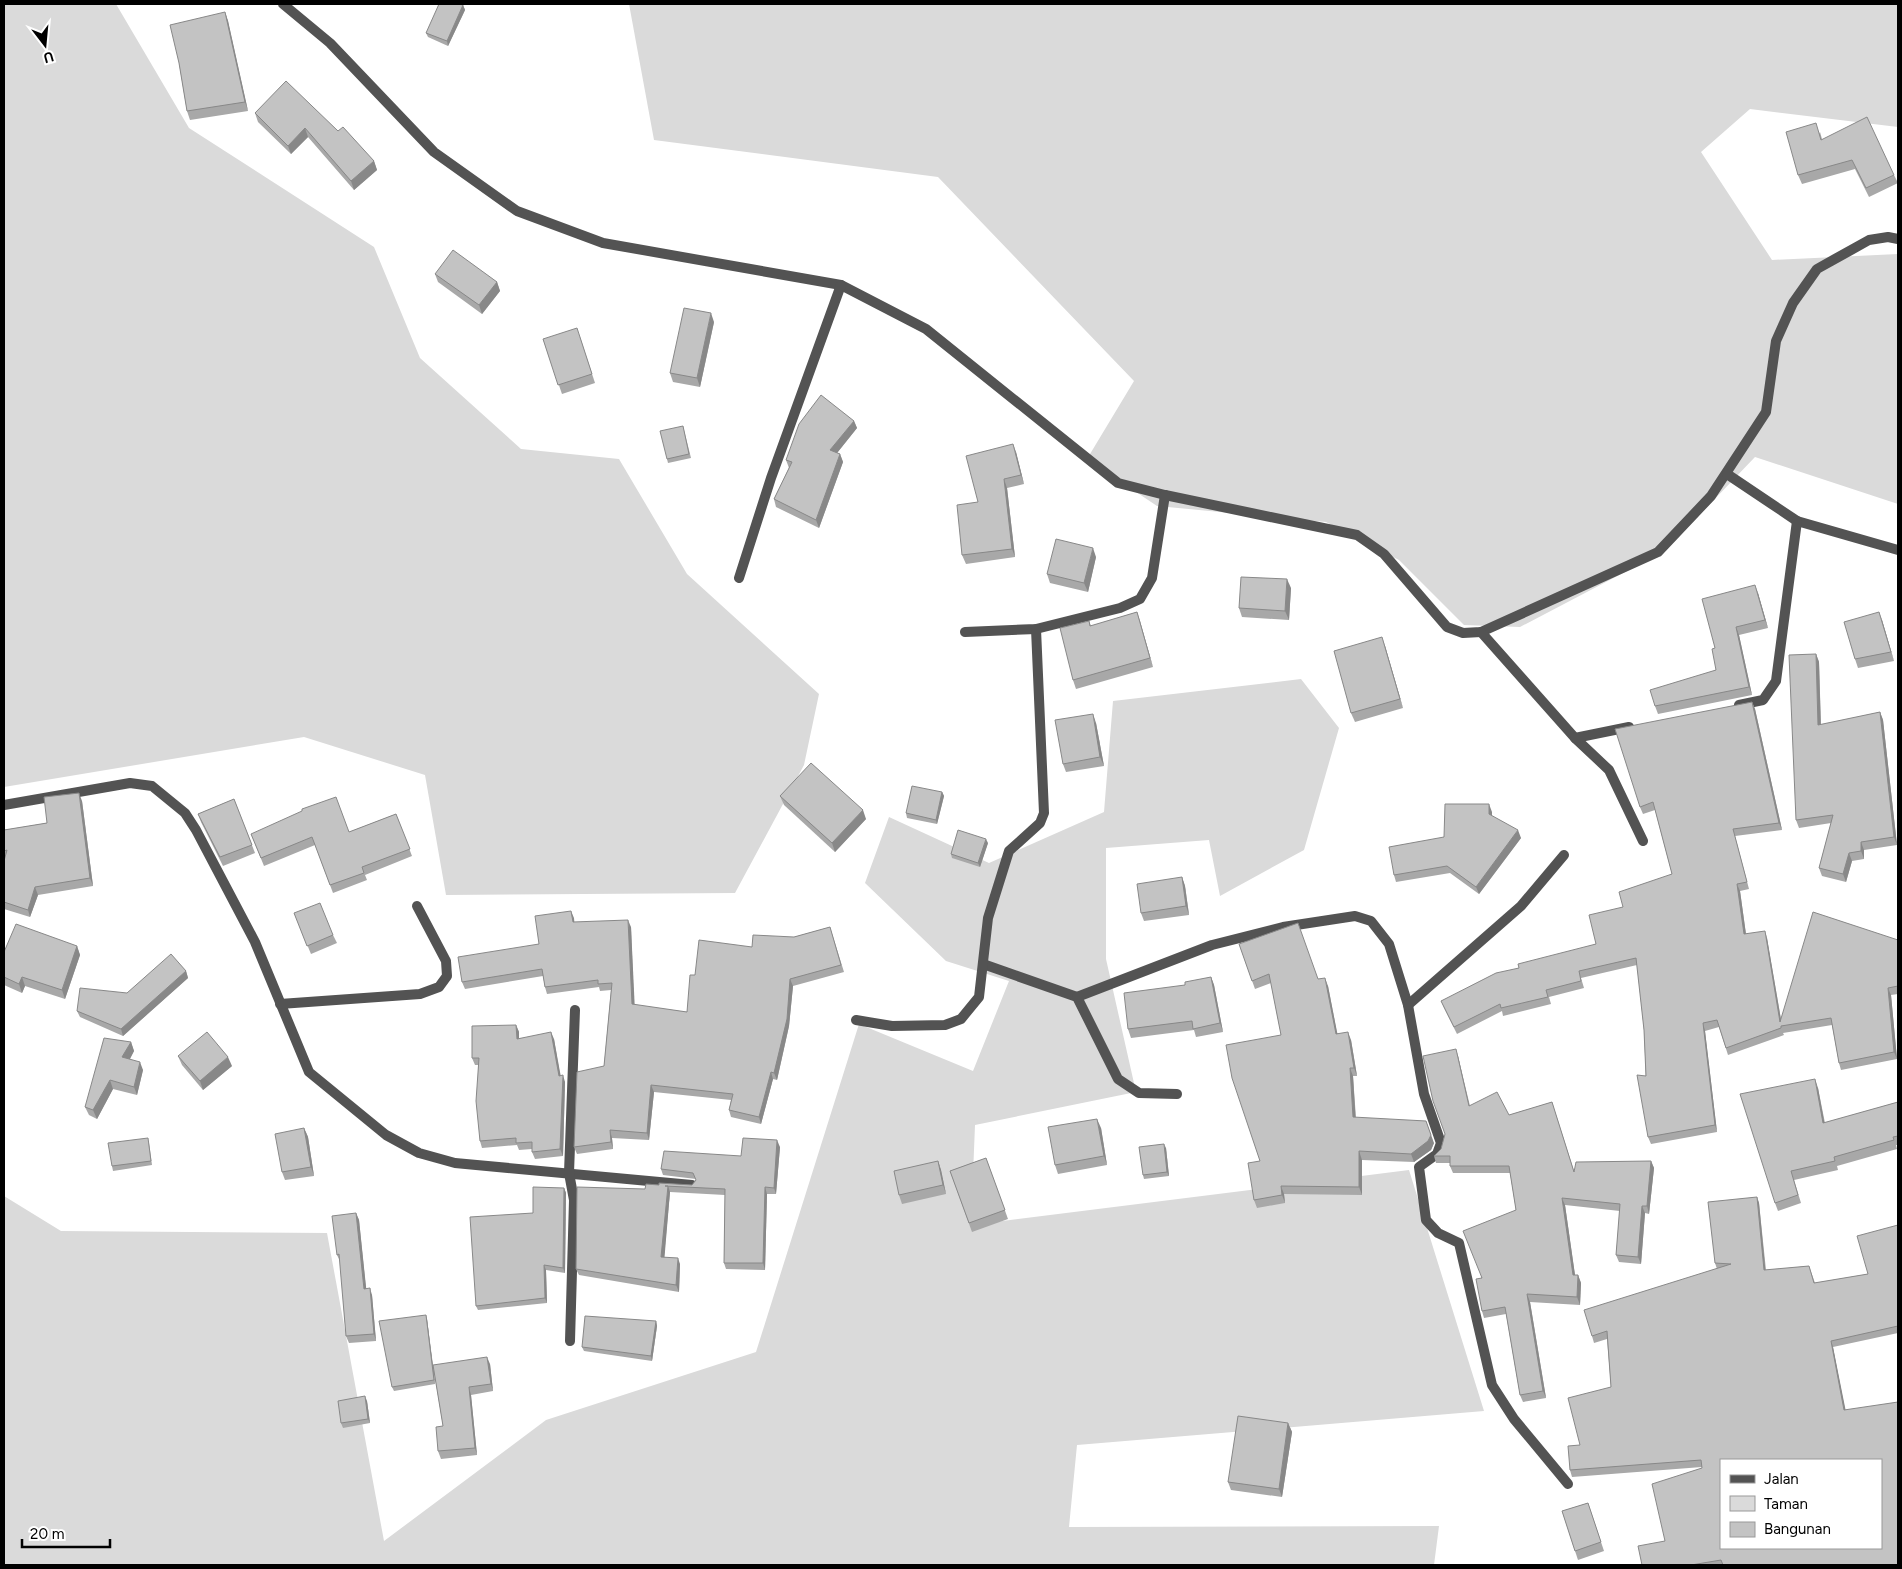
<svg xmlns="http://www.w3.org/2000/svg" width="1902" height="1569" font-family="Figtree,sans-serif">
<rect width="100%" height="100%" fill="#fff"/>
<!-- green -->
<g fill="#dadada">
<path d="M4 4H116L189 128 374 247 420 358 521 449 619 459 687 574 819 694 804 765 735 893 446 895 425 775 304 737 4 787Z"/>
<path d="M629 4H1898V127L1750 109 1701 152 1772 260 1898 254V504L1755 457 1665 551 1520 627 1464 625 1399 560 1326 522 1157 506 1087 459 1134 381 938 177 654 140Z"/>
<path d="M1301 679 1339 728 1304 850 1220 896 1209 840 1106 848V959L1136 1092 975 1125 971 1225 1409 1170 1484 1411 1077 1445 1069 1527 1439 1526 1434 1565H4V1196L61 1231 327 1233 384 1541 546 1420 756 1352 859 1024 973 1071 1009 981 946 961 865 883 889 817 989 863 1104 812 1113 701Z"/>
</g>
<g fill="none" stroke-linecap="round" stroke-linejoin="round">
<!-- minor -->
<g stroke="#535353" stroke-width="10">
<path d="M283 4 330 43 434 152 517 211 603 243 841 285 926 329 1118 483 1165 495 1357 535 1384 554 1447 627 1463 633 1481 632 1658 552 1711 496 1766 412 1776 341 1793 303 1817 269 1869 240 1888 237 1898 239"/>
<path d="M1727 474 1797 521 1898 550"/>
<path d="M739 578 771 478 841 285"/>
<path d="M965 632 1036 629 1120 608 1140 599 1152 578 1165 495"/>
<path d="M1481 632 1575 738 1609 770 1643 841"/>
<path d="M1739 705 1763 700 1776 681 1797 521"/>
<path d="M1575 738 1629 727"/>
<path d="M4 805 130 783 152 786 185 813 196 830 255 942 309 1072 386 1135 419 1153 455 1163 692 1185"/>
<path d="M983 964 1077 997 1118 1079 1139 1093 1177 1094"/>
<path d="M1077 997 1212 945 1283 927 1355 916 1371 921 1389 944 1408 1005 1424 1094 1441 1143 1437 1154 1419 1167 1426 1220 1438 1233 1459 1243 1492 1385 1514 1419 1568 1484"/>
<path d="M280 1004 420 994 439 987 447 976 446 961 417 906"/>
<path d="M1408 1005 1521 906 1564 855"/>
<path d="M856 1020 892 1026 945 1025 961 1019 979 997 988 918 1009 851 1040 823 1044 813 1036 629"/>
<path d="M570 1341 574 1200 569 1173 575 1010"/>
</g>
</g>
<!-- wall -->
<g fill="#a8a8a8">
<path d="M463 5 465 10 448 46 428 37 426 33Z"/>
<path d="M225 12 228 21 248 111 190 120 187 111 179 63Z"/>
<path d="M255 113 338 131 374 161 377 170 354 190 308 137 291 154 258 122Z"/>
<path d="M1820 132 1822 139 1894 175 1898 183 1869 197 1855 169 1802 184 1798 175Z"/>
<path d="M435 274 497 282 500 291 482 314 438 282Z"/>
<path d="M714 322 700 387 673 382 670 373Z"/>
<path d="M580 337 595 383 562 394 543 339Z"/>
<path d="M854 421 857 428 837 453 840 454 843 462 819 528 776 507 774 499 789 468 786 460Z"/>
<path d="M683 426 691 458 668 463 667 459Z"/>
<path d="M1016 452 1024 484 1007 488 1015 557 966 564 962 555Z"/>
<path d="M1096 557 1088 592 1050 583 1047 574Z"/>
<path d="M1291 588 1289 620 1242 617 1239 608Z"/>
<path d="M1758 593 1768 628 1739 635 1752 695 1658 714 1655 706 1716 670 1715 648Z"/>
<path d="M1137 612 1153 667 1076 689 1073 680 1089 621 1091 626Z"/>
<path d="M1882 620 1894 661 1858 668 1855 659Z"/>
<path d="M1385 646 1403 708 1355 722 1351 713Z"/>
<path d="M1816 654 1819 662 1821 725 1880 712 1883 720 1897 845 1864 850V859L1852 861 1846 882 1822 876 1819 868 1831 823 1799 828 1796 820Z"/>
<path d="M1752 702 1755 709 1782 830 1735 836 1749 889 1740 891 1746 934 1767 938 1781 1019 1898 940V994L1891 995 1897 1059 1841 1070 1839 1063 1832 1025 1783 1033 1784 1035 1728 1055 1719 1027 1705 1031 1717 1132 1651 1144 1648 1137 1644 1030 1637 965 1581 978 1584 988 1549 997 1551 1004 1503 1016 1502 1011 1457 1034 1444 1008 1441 1001 1519 968 1596 944 1623 907 1672 874 1655 810 1643 814 1640 807Z"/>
<path d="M1096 723 1104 766 1066 772 1063 764Z"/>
<path d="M942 792 944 796 937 824 907 818 906 813Z"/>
<path d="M780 796 866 819 835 852 784 805Z"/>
<path d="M234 799 255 853 223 866 201 822 198 814Z"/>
<path d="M82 801 93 886 38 895 30 917 4 909V830L47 823Z"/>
<path d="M1492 812V816L1521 838 1479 894 1450 873 1396 882 1394 875 1444 837Z"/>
<path d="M396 814 412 856 365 875 367 880 333 893 315 845 264 866 251 834 349 832Z"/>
<path d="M988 843 980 867 952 858 951 854Z"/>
<path d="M1182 877 1185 886 1189 915 1144 921 1141 913Z"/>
<path d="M571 911 574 922 631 927 634 1005 687 1012 695 975 752 947 794 937 830 927 844 972 793 986 789 1026 777 1080 773 1079 761 1124 731 1117 729 1110 731 1100 654 1092 649 1140 612 1138 613 1149 577 1154 574 1147 604 1066 611 990 600 991 599 987 547 994 545 987 543 976 465 989 462 982 539 944Z"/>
<path d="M294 913 333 935 337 943 311 954Z"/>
<path d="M1239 944 1318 979 1328 986 1337 1033 1351 1040 1357 1076H1353L1356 1118 1434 1143 1431 1150 1414 1162 1362 1160V1195L1284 1194 1285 1203 1257 1208 1254 1200 1281 1035 1271 983 1255 989Z"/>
<path d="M77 946 80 955 65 999 25 986 22 993 4 985V952Z"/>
<path d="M186 971 188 978 123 1036 80 1017 77 1011 127 993Z"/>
<path d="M1211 977 1214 985 1223 1032 1196 1037 1194 1030 1131 1038 1128 1029 1185 985Z"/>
<path d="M516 1025 519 1032V1038L554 1039 560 1075 565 1082 563 1156 535 1159 532 1152V1149L519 1150 517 1145 482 1148 480 1141 478 1065H475L472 1058Z"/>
<path d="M131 1042 134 1051 130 1059 143 1070 137 1095 113 1089 97 1119 89 1115 85 1107Z"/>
<path d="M178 1056 232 1066 203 1090 182 1065Z"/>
<path d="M1458 1056 1470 1106 1509 1115 1552 1102 1574 1171 1651 1161 1654 1168 1649 1214 1645 1213 1641 1264 1619 1262 1616 1255 1620 1211 1565 1205 1575 1275H1578L1581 1283 1580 1305 1530 1302 1546 1398 1523 1402 1520 1395 1506 1314 1484 1318 1482 1311 1481 1278 1516 1210 1510 1173H1453L1450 1166V1163H1436L1434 1156 1441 1149 1445 1134Z"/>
<path d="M1818 1088 1825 1123 1898 1102V1145H1896L1897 1149 1837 1166 1838 1170 1794 1180 1801 1203 1778 1211 1775 1203Z"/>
<path d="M304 1128 308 1137 314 1176 285 1180 282 1172Z"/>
<path d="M1101 1128 1107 1165 1058 1174 1055 1165Z"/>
<path d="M149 1143 152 1165 113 1171 112 1166Z"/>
<path d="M780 1147 776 1194H767L765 1270 726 1269 724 1263 725 1195 670 1192 664 1257 680 1264 679 1292 579 1275 576 1269 645 1189 659 1185H692L696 1180V1179L663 1175 661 1169 741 1156Z"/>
<path d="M1166 1148 1169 1176 1144 1179 1143 1175Z"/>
<path d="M986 1158 1008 1219 972 1232 950 1171Z"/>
<path d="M938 1161 941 1170 946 1194 902 1204 899 1195Z"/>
<path d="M564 1188 566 1193 565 1273 546 1270 547 1303 478 1310 476 1306 533 1213Z"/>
<path d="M1757 1197 1759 1203 1766 1270 1809 1266 1815 1283 1868 1274 1898 1225V1333L1833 1347 1845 1410 1898 1565H1642L1665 1541 1702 1468V1467L1572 1477 1570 1470 1580 1445 1611 1387 1607 1339 1594 1343 1592 1336 1717 1269 1715 1263Z"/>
<path d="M356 1213 359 1220 366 1289 372 1295 376 1341 349 1343 346 1336 340 1261 337 1255Z"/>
<path d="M426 1315 427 1319 433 1365 490 1364 493 1391 471 1395 477 1455 441 1459 438 1451 443 1426 434 1372 435 1384 394 1391 392 1387Z"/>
<path d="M656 1321 657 1326 652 1361 584 1351 582 1347Z"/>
<path d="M367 1401 370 1423 343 1428 341 1423Z"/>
<path d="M1288 1423 1292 1432 1282 1497 1231 1490 1228 1482Z"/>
<path d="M1588 1503 1604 1551 1578 1560 1562 1511Z"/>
</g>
<!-- shaded-wall -->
<g fill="#888">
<path d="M463 5 465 10 448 46 447 41Z"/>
<path d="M225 12 228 21 248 111 245 102Z"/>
<path d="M305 128 308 137 291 154 288 146Z"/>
<path d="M374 161 377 170 354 190 351 181Z"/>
<path d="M497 282 500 291 482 314 479 305Z"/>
<path d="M711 313 714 322 700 387 697 378Z"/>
<path d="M854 421 857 428 833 458 830 450Z"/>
<path d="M1013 444 1016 452 1024 484 1021 475Z"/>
<path d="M840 454 843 462 819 528 816 520Z"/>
<path d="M1004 479 1007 488 1015 557 1012 549Z"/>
<path d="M1093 548 1096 557 1088 592 1084 583Z"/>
<path d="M1287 579 1291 588 1289 620 1285 611Z"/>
<path d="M1755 585 1758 593 1768 628 1765 620Z"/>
<path d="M1137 612 1140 621 1153 667 1150 658Z"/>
<path d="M1879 612 1882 620 1894 661 1891 652Z"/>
<path d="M1736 627 1739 635 1752 695 1749 687Z"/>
<path d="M1382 637 1385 646 1403 708 1400 699Z"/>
<path d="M1816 654 1819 662 1821 733 1818 725Z"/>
<path d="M1752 702 1755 709 1782 830 1779 823Z"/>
<path d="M1880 712 1883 720 1897 845 1894 837Z"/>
<path d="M1093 714 1096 723 1104 766 1100 757Z"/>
<path d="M942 792 944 796 937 824 936 820Z"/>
<path d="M79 793 82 801 93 886 90 878Z"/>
<path d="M1489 804 1492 812V821L1489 814Z"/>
<path d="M863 810 866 819 835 852 832 843Z"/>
<path d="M1518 830 1521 838 1479 894 1476 887Z"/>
<path d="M986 839 988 843 980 867 978 863Z"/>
<path d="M1861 842 1864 850V859L1861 851Z"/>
<path d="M1849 853 1852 861 1846 882 1843 874Z"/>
<path d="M1182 877 1185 886 1189 915 1186 906Z"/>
<path d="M1737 884 1740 891 1747 942 1744 934Z"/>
<path d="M35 887 38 895 30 917 28 910Z"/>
<path d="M571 911 574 918 575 929 573 922Z"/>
<path d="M628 920 631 927 635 1012 632 1004Z"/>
<path d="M1765 931 1767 938 1782 1026 1780 1022Z"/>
<path d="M77 946 80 955 65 999 62 990Z"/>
<path d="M186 971 188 978 123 1036 121 1029Z"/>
<path d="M22 977 25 986 22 993 19 984Z"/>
<path d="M1211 977 1214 985 1223 1032 1220 1023Z"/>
<path d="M1325 978 1328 986 1339 1042 1336 1034Z"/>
<path d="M790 979 793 986 789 1026 777 1080 774 1073Z"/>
<path d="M1888 988 1891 995 1897 1059 1894 1052Z"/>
<path d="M1703 1023 1705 1031 1717 1132 1715 1125Z"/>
<path d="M516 1025 519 1032V1046L517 1039Z"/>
<path d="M551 1032 554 1039 562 1083 559 1076Z"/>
<path d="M1348 1032 1351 1040 1357 1076 1354 1068Z"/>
<path d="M131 1042 134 1051 126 1066 122 1057Z"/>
<path d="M1456 1049 1458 1056 1471 1114 1469 1106Z"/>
<path d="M228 1057 232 1066 203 1090 200 1081Z"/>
<path d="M140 1062 143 1070 137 1095 134 1087Z"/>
<path d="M1350 1068 1353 1076 1356 1126 1353 1117Z"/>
<path d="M771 1072 773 1079 761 1124 759 1117Z"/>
<path d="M563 1075 565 1082 563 1156 560 1149Z"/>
<path d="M1815 1079 1818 1088 1826 1132 1823 1123Z"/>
<path d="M110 1080 113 1089 97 1119 93 1110Z"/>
<path d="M651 1085 654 1092 649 1140 647 1133Z"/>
<path d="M1097 1119 1101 1128 1107 1165 1104 1156Z"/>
<path d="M1426 1121 1434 1143 1431 1150 1414 1162 1411 1154Z"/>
<path d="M304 1128 308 1137 314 1176 311 1167Z"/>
<path d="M610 1130 612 1138 613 1149 611 1142Z"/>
<path d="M777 1140 780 1147 776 1194 774 1188Z"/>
<path d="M1164 1144 1166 1148 1169 1176 1167 1172Z"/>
<path d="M1359 1151 1362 1160V1195L1359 1187Z"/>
<path d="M938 1161 941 1170 946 1194 943 1185Z"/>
<path d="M1651 1161 1654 1168 1649 1214 1647 1206Z"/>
<path d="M668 1186 670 1192 664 1263 661 1257Z"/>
<path d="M1281 1186 1284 1194 1285 1203 1282 1195Z"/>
<path d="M765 1187 767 1194 765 1270 763 1263Z"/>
<path d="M564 1188 566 1193 565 1273 563 1268Z"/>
<path d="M1757 1197 1759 1203 1766 1277 1764 1270Z"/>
<path d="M1562 1198 1565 1205 1576 1282 1573 1275Z"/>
<path d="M1642 1206 1645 1213 1641 1264 1638 1257Z"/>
<path d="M356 1213 359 1220 367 1296 364 1289Z"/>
<path d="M678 1258 680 1264 679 1292 676 1285Z"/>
<path d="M544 1265 546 1270 547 1303 545 1298Z"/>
<path d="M1578 1275 1581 1283 1580 1305 1577 1297Z"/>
<path d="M370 1288 372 1295 376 1341 374 1334Z"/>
<path d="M1527 1294 1530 1302 1546 1398 1543 1391Z"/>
<path d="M426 1315 427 1319 435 1384 434 1380Z"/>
<path d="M656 1321 657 1326 652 1361 651 1356Z"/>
<path d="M1831 1341 1833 1347 1847 1417 1844 1410Z"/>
<path d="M487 1357 490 1364 493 1391 491 1384Z"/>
<path d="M469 1387 471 1395 477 1455 475 1448Z"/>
<path d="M365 1396 367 1401 370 1423 368 1419Z"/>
<path d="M1288 1423 1292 1432 1282 1497 1279 1489Z"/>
</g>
<!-- building -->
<g fill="#c3c3c3" stroke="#888" fill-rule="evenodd">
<path d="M439 4H459L463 5 447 41 426 33Z"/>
<path d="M225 12 245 102 187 111 179 63 170 25Z"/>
<path d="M286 81 338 131 343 127 374 161 351 181 305 128 288 146 255 113Z"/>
<path d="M1867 117 1894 175 1866 188 1852 160 1798 175 1786 132 1816 123 1821 140Z"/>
<path d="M453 250 497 282 479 305 435 274Z"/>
<path d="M684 308 711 313 697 378 670 373Z"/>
<path d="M577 328 592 374 558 385 543 339Z"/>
<path d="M821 395 854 421 830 450 840 454 816 520 774 499 792 462 786 460 799 424Z"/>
<path d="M683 426 689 454 667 459 660 431Z"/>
<path d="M1013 444 1021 475 1004 479 1012 549 962 555 957 505 978 502 966 456Z"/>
<path d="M1056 539 1093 548 1084 583 1047 574Z"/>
<path d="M1241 577 1287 579 1285 611 1239 608Z"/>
<path d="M1755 585 1765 620 1736 627 1749 687 1655 706 1650 690 1716 670 1712 649 1715 648 1702 599Z"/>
<path d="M1137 612 1150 658 1073 680 1060 628 1089 621 1090 626Z"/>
<path d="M1879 612 1891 652 1855 659 1844 622Z"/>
<path d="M1382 637 1400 699 1351 713 1334 651Z"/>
<path d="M1816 654 1818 725 1880 712 1894 837 1861 842V851L1849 853 1843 874 1819 868 1833 815 1796 820 1789 655Z"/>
<path d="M1752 702 1779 823 1733 829 1747 882 1737 884 1744 934 1765 931 1780 1022 1813 912 1898 940V986L1888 988 1894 1052 1839 1063 1831 1018 1781 1026V1028L1726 1048 1717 1020 1703 1023 1715 1125 1648 1137 1637 1075 1646 1076 1644 1030 1636 958 1579 971 1581 981 1546 990 1548 997 1501 1008 1500 1004 1454 1027 1441 1001 1496 973 1519 968 1518 964 1596 944 1589 915 1623 907 1619 892 1672 874 1653 802 1640 807 1615 729Z"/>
<path d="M1093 714 1100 757 1063 764 1055 720Z"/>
<path d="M811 763 863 810 832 843 780 796Z"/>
<path d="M912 786 942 792 936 820 906 813Z"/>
<path d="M79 793 90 878 35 887 28 910 4 902V861L7 850 4 851V830L47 823 44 797Z"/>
<path d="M336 797 349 832 396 814 410 849 362 867 364 873 330 885 312 837 261 858 251 834 302 811V809Z"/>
<path d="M234 799 252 845 220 857 198 814Z"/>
<path d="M1445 804H1489V814L1518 830 1476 887 1447 866 1394 875 1389 847 1444 837Z"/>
<path d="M958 830 986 839 978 863 951 854Z"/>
<path d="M1182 877 1186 906 1141 913 1137 884Z"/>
<path d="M320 903 333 935 307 946 294 913Z"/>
<path d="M571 911 573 922 628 920 632 1004 687 1012 690 975H695L699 940 752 947 753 935 794 937 830 927 841 965 790 979 787 1019 774 1073 771 1072 759 1117 729 1110 733 1094 651 1085 647 1133 610 1130 611 1142 574 1147 577 1072 604 1066 612 983 598 984V980L545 987 542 969 462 982 458 957 539 944 535 916Z"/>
<path d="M1298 923 1318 979 1325 978 1336 1034 1348 1032 1354 1068H1350L1353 1117 1426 1121 1431 1135 1428 1141 1411 1154 1359 1151V1187L1281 1186 1282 1195 1254 1200 1248 1163 1260 1161 1232 1078 1226 1045 1281 1035 1269 974 1252 981 1239 944Z"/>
<path d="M16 924 77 946 62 990 22 977 19 984 4 977V952Z"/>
<path d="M171 954 186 971 121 1029 77 1011 80 988 127 993Z"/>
<path d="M1211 977 1220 1023 1193 1029 1192 1021 1128 1029 1124 993 1185 985V982Z"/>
<path d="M516 1025 517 1039 551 1032 559 1076 563 1075 560 1149 532 1152V1142L516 1143V1138L480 1141 476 1101 479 1058H472V1026Z"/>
<path d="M207 1032 228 1057 200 1081 178 1056Z"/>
<path d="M104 1038 131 1042 122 1057 140 1062 134 1087 110 1080 93 1110 85 1107Z"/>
<path d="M1456 1049 1469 1106 1497 1092 1509 1115 1552 1102 1574 1172 1576 1162 1651 1161 1647 1206H1642L1638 1257 1616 1255 1620 1204 1562 1198 1573 1275H1578L1577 1297 1527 1294 1543 1391 1520 1395 1505 1307 1482 1311 1476 1279 1482 1278 1463 1231 1516 1210 1509 1166H1450V1156H1434L1441 1149 1445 1134 1433 1101 1423 1056Z"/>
<path d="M1815 1079 1823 1123 1898 1102V1136L1893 1137 1894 1140 1834 1157 1835 1161 1791 1171 1798 1195 1775 1203 1740 1094Z"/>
<path d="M1097 1119 1104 1156 1055 1165 1048 1127Z"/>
<path d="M304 1128 311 1167 282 1172 275 1134Z"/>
<path d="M148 1138 151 1161 112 1166 108 1143Z"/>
<path d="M743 1138 777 1140 774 1188 765 1187 763 1263H724L725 1189 665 1186H668L661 1257 678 1258 676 1285 576 1269 577 1187 645 1189 646 1184 659 1185V1183L692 1185 696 1180 693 1173 661 1169 664 1151 741 1156Z"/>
<path d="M1164 1144 1167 1172 1143 1175 1139 1147Z"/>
<path d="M986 1158 1005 1210 969 1223 950 1171Z"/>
<path d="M938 1161 943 1185 899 1195 894 1171Z"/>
<path d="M533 1187 564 1188 563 1268 544 1265 545 1298 476 1306 470 1217 533 1213Z"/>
<path d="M1757 1197 1764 1270 1809 1266 1814 1283 1868 1274 1857 1236 1898 1225V1330V1326L1831 1341 1844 1410 1898 1402V1565H1723L1721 1560 1691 1565H1642L1638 1546 1665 1541 1652 1484 1702 1468 1701 1460 1570 1470 1568 1446 1580 1445 1568 1398 1611 1387 1607 1331 1592 1336 1584 1310 1731 1264 1715 1263 1708 1202ZM1721 1460H1881V1548H1721Z"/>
<path d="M356 1213 364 1289 370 1288 374 1334 346 1336 339 1254 337 1255 332 1216Z"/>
<path d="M426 1315 434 1380 392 1387 379 1321Z"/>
<path d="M585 1316 656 1321 651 1356 582 1347Z"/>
<path d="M487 1357 491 1384 469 1387 475 1448 438 1451 436 1427 443 1426 433 1365Z"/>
<path d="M365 1396 368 1419 341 1423 338 1401Z"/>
<path d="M1238 1416 1288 1423 1279 1489 1228 1482Z"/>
<path d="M1588 1503 1601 1542 1575 1551 1562 1511Z"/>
</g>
<!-- border -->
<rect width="1902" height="1569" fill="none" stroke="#000000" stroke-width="10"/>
<!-- legend -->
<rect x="1720" y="1459" width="162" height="90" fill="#ffffff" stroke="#999999"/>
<rect x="1730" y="1475" width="25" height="8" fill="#535353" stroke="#999999"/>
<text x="1764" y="1484" font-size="15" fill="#000000">Jalan</text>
<rect x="1730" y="1496" width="25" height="15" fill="#dadada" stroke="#999999"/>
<text x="1764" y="1509" font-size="15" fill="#000000">Taman</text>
<rect x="1730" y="1522" width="25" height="15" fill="#c3c3c3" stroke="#999999"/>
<text x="1764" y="1534" font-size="15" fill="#000000">Bangunan</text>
<!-- north arrow -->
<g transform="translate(45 45) rotate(164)" stroke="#ffffff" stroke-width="4" paint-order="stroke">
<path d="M0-4L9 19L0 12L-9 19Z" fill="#000000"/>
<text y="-8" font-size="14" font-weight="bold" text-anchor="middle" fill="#000000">U</text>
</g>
<!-- scale -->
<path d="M22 1539v8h88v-8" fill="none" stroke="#000000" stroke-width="2.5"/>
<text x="30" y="1539" font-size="15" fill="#000000" stroke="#ffffff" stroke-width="4" paint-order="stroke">20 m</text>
</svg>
